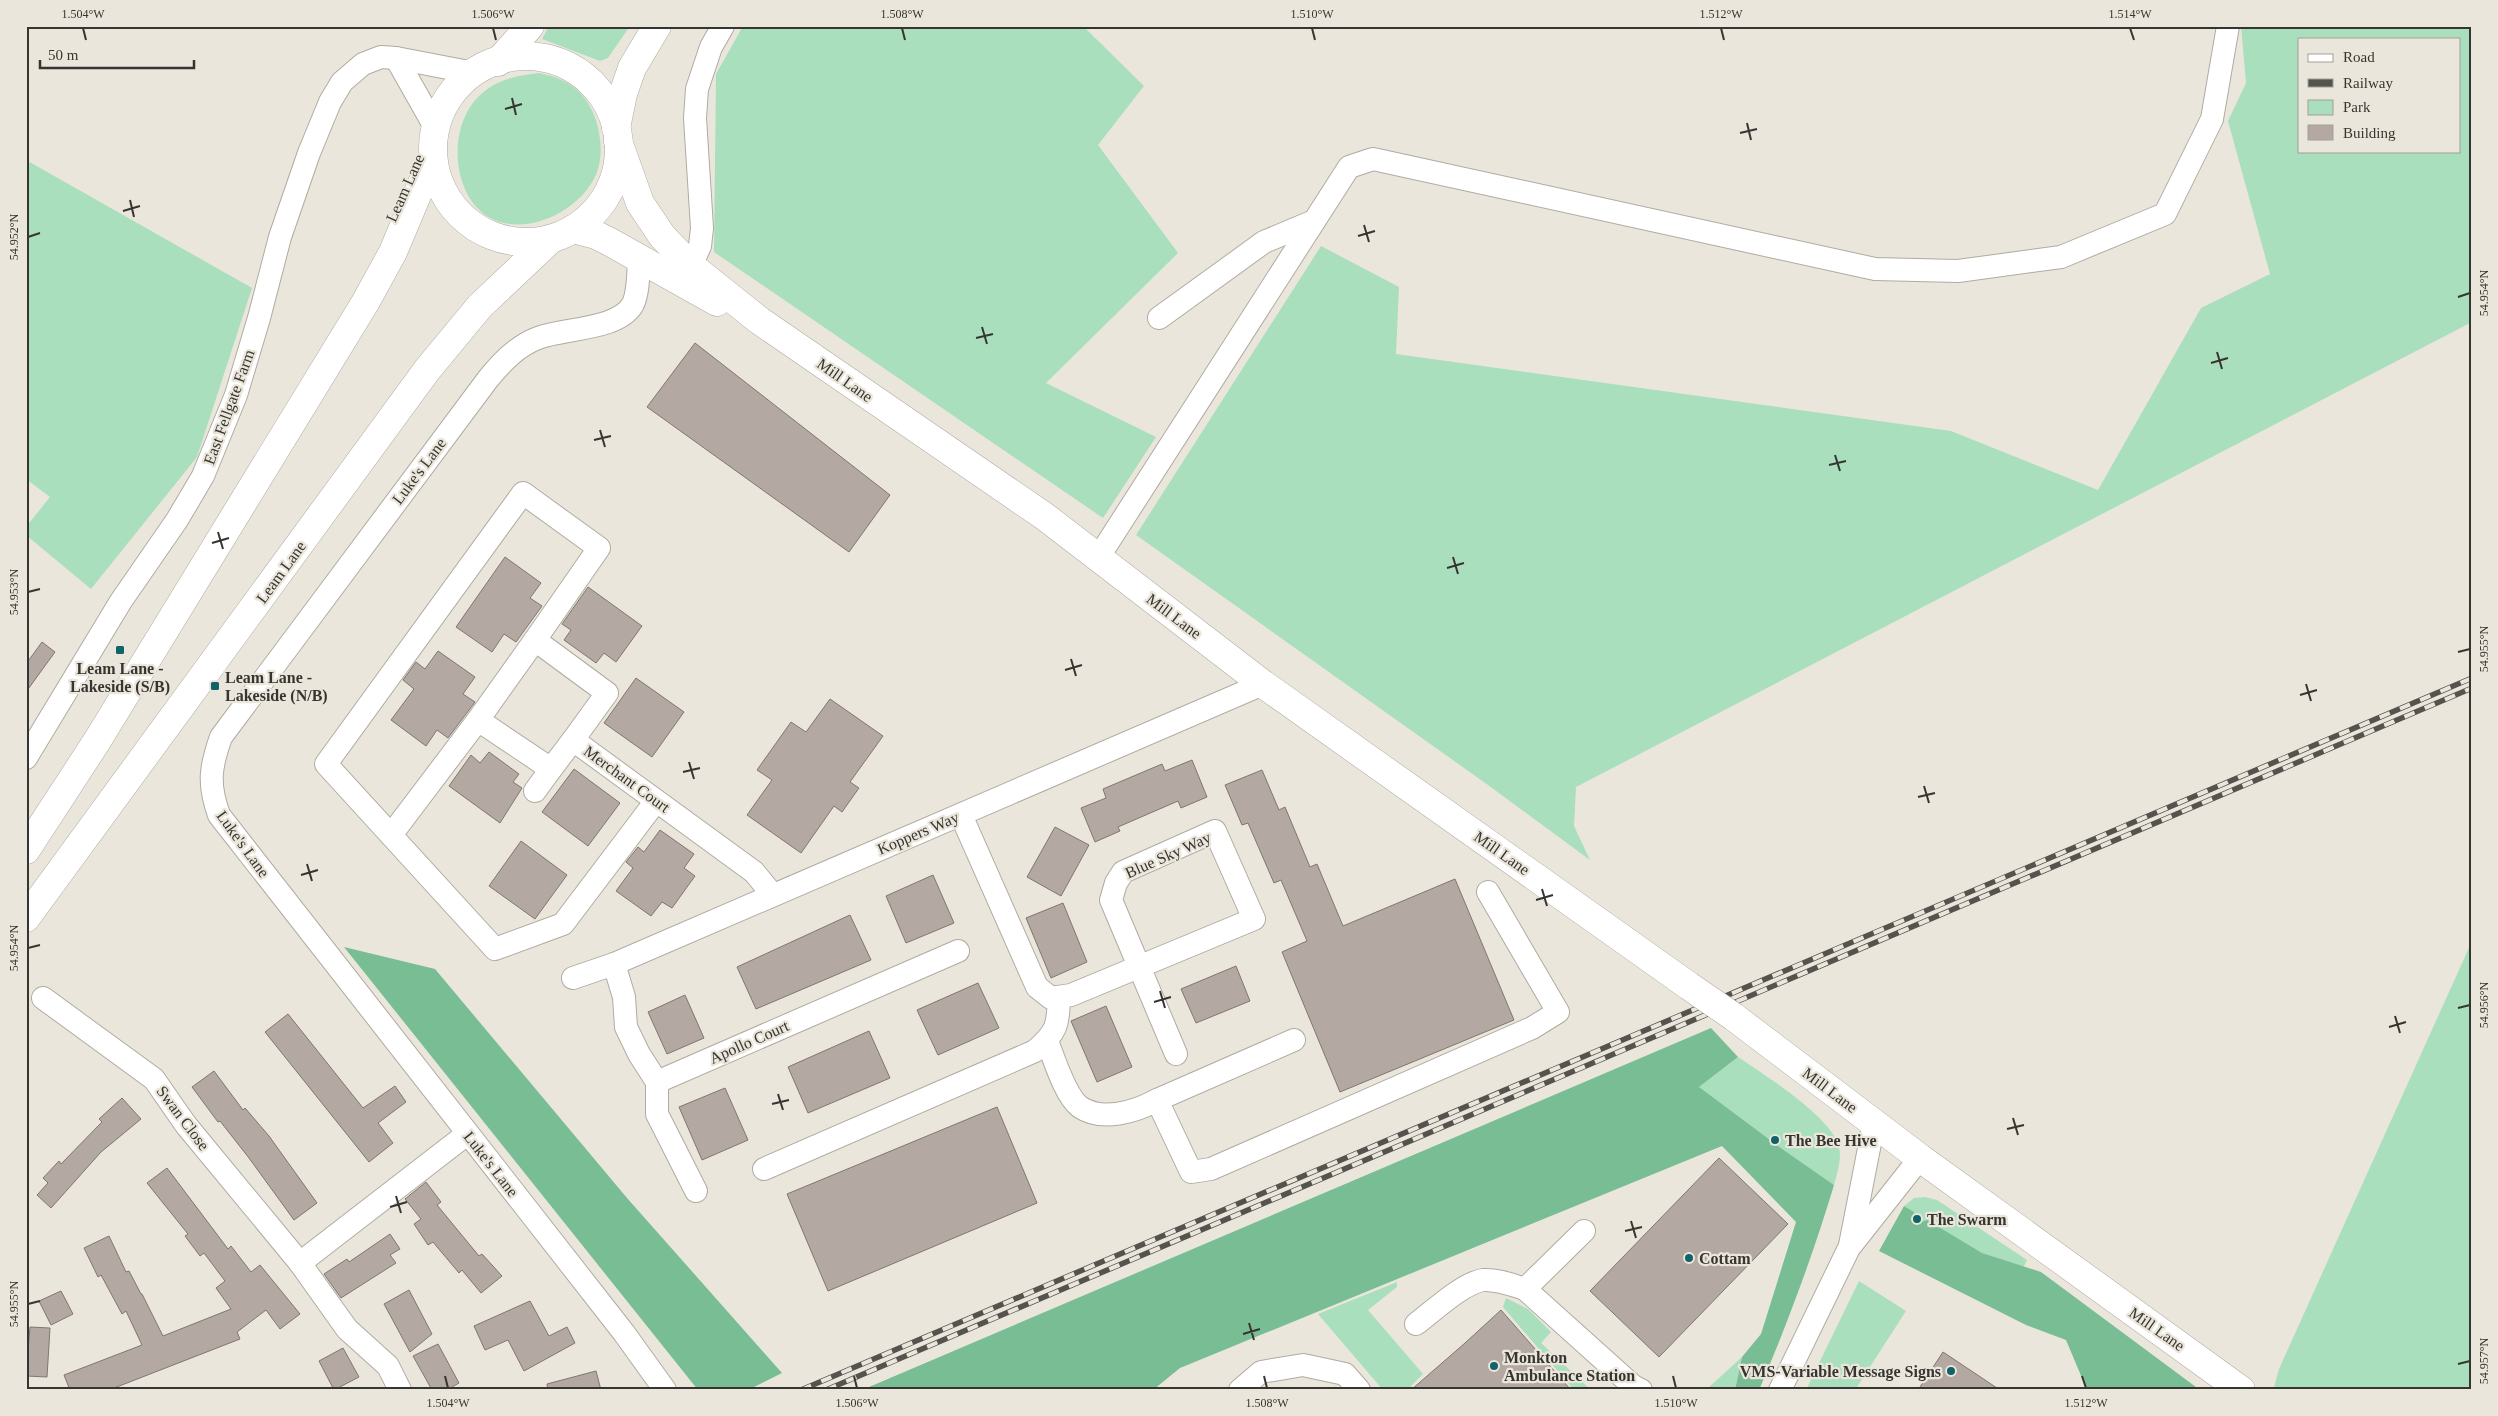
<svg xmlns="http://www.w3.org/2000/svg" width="2498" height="1416" font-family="'Times New Roman',serif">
<rect width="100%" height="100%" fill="#ebe6db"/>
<!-- green -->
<g fill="#a9dfbd" fill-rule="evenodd">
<path d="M549 26H630L608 58 600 61 542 39Z"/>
<path d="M743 26H1083L1144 86 1098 145 1178 253 1046 383 1156 437 1103 518 714 252 716 74Z"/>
<path d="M2241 26H2472V322L1576 787 1574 826 1590 860 1488 785 1136 535 1321 246 1399 287 1396 354 1951 431 2098 490 2201 308 2270 274 2228 121 2246 83ZM2299 39H2459V151H2299Z"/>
<path d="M539 73C568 79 586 91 596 120 601 137 603 155 597 172 580 217 506 247 473 203 449 170 452 112 489 88 504 78 521 75 539 73Z"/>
<path d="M26 160 252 288 197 457 91 589 26 535V527L50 497 26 479Z"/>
<path d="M2472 941V1390H2277L2274 1387 2279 1369Z"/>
<path d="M1738 1057C1763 1074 1833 1118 1839 1147 1842 1160 1837 1173 1834 1185L1778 1146 1770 1145 1699 1087Z"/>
<path d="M1925 1197 1937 1200 2027 1260 2023 1268 1982 1253 1922 1222 1916 1224 1913 1221 1914 1212 1904 1206 1914 1198Z"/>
<path d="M1859 1281 1906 1311 1855 1390H1806Z"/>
<path d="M1397 1282V1287L1368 1310 1423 1374 1407 1390H1383L1318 1314Z"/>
<path d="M1506 1298 1528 1309 1551 1332 1541 1343 1591 1390H1574L1503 1307Z"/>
<path d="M1742 1357 1735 1390H1701L1700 1387 1707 1389Z"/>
</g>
<!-- forest -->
<g fill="#79bd94">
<path d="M344 947 435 969 627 1198 782 1373 748 1390H698Z"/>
<path d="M1711 1028 1738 1057 1699 1087 1770 1140V1145L1778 1146 1834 1185C1813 1255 1788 1322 1759 1390H1735L1742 1357 1761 1334 1796 1222 1722 1146 1180 1368 1153 1390H862Z"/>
<path d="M1904 1206 1914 1212 1913 1221 1916 1224 1927 1220 1982 1253 2041 1272 2200 1390H2087L2066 1340 2026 1325 1879 1251Z"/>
</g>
<!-- building -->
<g fill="#b3a8a2" stroke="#807671">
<path d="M695 343 890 495 849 552 647 407Z"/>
<path d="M505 557 541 583 530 598 542 606 516 642 504 634 492 652 456 627Z"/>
<path d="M588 587 642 626 616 662 604 653 596 663 564 640 571 630 562 624Z"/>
<path d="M42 642 55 652 26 692V664Z"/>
<path d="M438 651 475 677 463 694 475 702 448 738 437 730 426 746 391 720 414 689 403 680 416 662 425 669Z"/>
<path d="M636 678 684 712 652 757 604 723Z"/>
<path d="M830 699 883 736 850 782 859 788 842 812 834 806 801 853 747 815 772 780 757 770 791 722 806 732Z"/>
<path d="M489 752 519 774 513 782 522 788 500 823 449 786 471 755 480 763Z"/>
<path d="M1192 760 1207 797 1181 808 1178 801 1118 827 1120 831 1095 842 1081 808 1106 798 1103 789 1162 764 1165 771Z"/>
<path d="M574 769 620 803 588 846 542 812Z"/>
<path d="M1262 770 1279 810 1285 807 1310 867 1317 864 1343 926 1455 879 1514 1020 1340 1092 1282 952 1307 941 1281 880 1274 883 1248 823 1242 825 1225 785Z"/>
<path d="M1055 827 1089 845 1061 896 1027 877Z"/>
<path d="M660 830 694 854 684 868 695 876 672 908 662 902 651 916 616 891 633 868 626 862 638 847 644 852Z"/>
<path d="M521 841 567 875 535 919 489 886Z"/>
<path d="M933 875 954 923 906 943 886 896Z"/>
<path d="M1063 903 1087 962 1051 978 1026 918Z"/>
<path d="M850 915 871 960 756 1009 737 967Z"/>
<path d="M1236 966 1250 1001 1196 1023 1181 989Z"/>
<path d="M978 983 999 1028 938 1055 917 1010Z"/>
<path d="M685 995 704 1038 667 1054 648 1012Z"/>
<path d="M1106 1006 1132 1067 1097 1082 1071 1021Z"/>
<path d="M288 1014 363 1108 395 1086 406 1102 378 1123 393 1143 369 1162 265 1032Z"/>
<path d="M869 1031 890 1078 808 1113 788 1067Z"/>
<path d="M214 1071 243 1110 245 1108 269 1136 317 1203 294 1220 249 1158 220 1121 218 1122 192 1087Z"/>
<path d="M725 1088 748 1140 702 1160 679 1107Z"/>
<path d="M122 1098 141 1119 101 1152 51 1208 37 1195 48 1183 43 1178 59 1161 61 1164 102 1122 99 1119Z"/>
<path d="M997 1107 1037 1203 828 1291 787 1194Z"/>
<path d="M1719 1158 1788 1224 1659 1357 1590 1291Z"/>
<path d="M167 1168 228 1249 231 1246 251 1272 260 1265 300 1314 280 1329 266 1310 237 1332 240 1339 109 1390H70L64 1375 142 1345 126 1311 122 1314 101 1275 98 1277 84 1248 109 1236 126 1272 129 1271 141 1294H142L163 1336 231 1309 216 1288 225 1281 204 1253 200 1256 185 1236 188 1234 147 1183Z"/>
<path d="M426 1182 441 1202 437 1205 479 1256 482 1254 502 1276 481 1293 462 1270 459 1273 433 1242 428 1245 414 1224 421 1219 405 1199Z"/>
<path d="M390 1234 400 1249 390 1255 396 1263 341 1298 324 1274 347 1259 349 1262Z"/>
<path d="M409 1290 432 1334 410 1352 384 1304Z"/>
<path d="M61 1291 73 1314 51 1325 39 1301Z"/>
<path d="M530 1301 549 1336 567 1327 575 1343 524 1371 508 1340 485 1350 474 1326Z"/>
<path d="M1501 1310 1571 1390H1411L1465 1343Z"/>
<path d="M30 1327 50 1328 47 1377 26 1376Z"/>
<path d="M438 1344 459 1383 447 1390H432L413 1356Z"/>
<path d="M343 1348 359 1377 334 1390 319 1361Z"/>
<path d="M1943 1352 2000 1390H1918Z"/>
<path d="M596 1371 601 1390H548L547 1384Z"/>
</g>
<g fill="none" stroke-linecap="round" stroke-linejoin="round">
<!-- minor casing -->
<g stroke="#b0aba1" stroke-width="24">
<g id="minor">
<path d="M396 58 435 127"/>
<path d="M639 258C638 272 639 291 633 304 619 330 564 328 538 338 517 346 502 362 488 379L221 737C210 768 208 784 219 815L624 1333 665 1390"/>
<path d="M691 266 700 246 702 228 695 118 697 89 711 47 723 26"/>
<path d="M1159 318 1264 242 1314 221"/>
<path d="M1098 558 1349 167 1373 159 1875 269 1958 271 2061 257 2165 214 2212 119 2228 26"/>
<path d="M478 720 535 640"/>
<path d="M573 740 607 693 535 640 599 548 523 493 326 764 495 949 563 924 656 801"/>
<path d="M26 758 121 601 177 520 203 476 236 395 259 318 280 237 309 153 330 102 342 82 363 64 381 57 396 58 474 73"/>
<path d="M535 791 551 769"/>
<path d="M961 815 1037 987 1051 998 1071 995 1254 919 1215 831 1123 872 1116 883 1111 900 1176 1054"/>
<path d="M391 835 478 720 551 769 573 740 754 872 772 894"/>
<path d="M614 964 624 997 626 1027 639 1054 657 1082 958 951"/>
<path d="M573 978 614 964 1263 684"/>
<path d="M43 998 154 1079 186 1125 300 1263 347 1329 388 1366 400 1390"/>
<path d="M1047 1041C1054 1058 1065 1096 1080 1107 1102 1122 1135 1112 1157 1100L1191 1172 1211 1169 1532 1028 1558 1012 1488 892"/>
<path d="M657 1082V1114L696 1191"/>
<path d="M1157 1100 1294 1040"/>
<path d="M764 1169 1035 1051C1057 1032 1058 1026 1059 997"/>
<path d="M1850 1245 1874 1123"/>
<path d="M300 1263 467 1134"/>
<path d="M1525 1289 1584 1231"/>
<path d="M1416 1324C1432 1312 1463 1283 1483 1280 1497 1279 1512 1285 1525 1289L1633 1386 1641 1390"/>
<path d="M1240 1390 1261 1372 1303 1365 1345 1374 1359 1390"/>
<path d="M1780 1390 1849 1248 1920 1158"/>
</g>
</g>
<!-- major casing -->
<g stroke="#b0aba1" stroke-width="29">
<g id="major">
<path d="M618 141 640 203 662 236 691 266 760 321 1044 516 1263 684 1689 986"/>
<path d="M573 229 596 235 610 242 717 302"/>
<path d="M1734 1017 1920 1158 2241 1390"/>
</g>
</g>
<!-- highway casing -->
<g stroke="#b0aba1" stroke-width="29">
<g id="highway">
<circle cx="526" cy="149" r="93"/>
<path d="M498 62 530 26"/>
<path d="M616 128 623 94 632 68 657 26"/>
<path d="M26 850 97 741 365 303 393 252 433 157"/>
<path d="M26 918 427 370 480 306 551 239"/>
</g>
</g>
<!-- minor -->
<use href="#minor" stroke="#fff" stroke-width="22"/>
<!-- major -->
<use href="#major" stroke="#fff" stroke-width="28"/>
<!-- highway -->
<use href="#highway" stroke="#fff" stroke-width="28"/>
<!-- rail casing -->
<g stroke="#55534e" stroke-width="5.5">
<g id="rail">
<path d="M801 1390 2472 678"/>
<path d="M826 1390 2472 688"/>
</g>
</g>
<!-- rail -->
<use href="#rail" stroke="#ebe6db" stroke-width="4" stroke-dasharray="11" stroke-linecap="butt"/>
<!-- major-bridge casing -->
<g stroke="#b0aba1" stroke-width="29" stroke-linecap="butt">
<path id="major-bridge" d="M1689 986 1734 1017"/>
</g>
<!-- major-bridge -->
<use href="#major-bridge" stroke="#fff" stroke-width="28"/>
</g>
<!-- ticks -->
<path fill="none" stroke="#373531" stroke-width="2" d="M83 28 86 40M493 28 496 40M902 28 905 40M1312 28 1315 40M1721 28 1724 40M2130 28 2134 40M512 98 516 115M505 109 522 104M1747 123 1751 140M1740 133 1757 129M130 200 134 217M123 211 140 206M1364 225 1369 242M1358 236 1375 231M28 237 40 233M2458 297 2470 293M982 327 987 344M976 338 993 334M2217 352 2222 369M2211 363 2228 358M600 430 605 447M594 440 611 436M1835 455 1840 471M1829 465 1846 461M218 532 223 549M212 543 229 538M1453 557 1458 574M1447 568 1464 563M28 592 40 589M2458 652 2470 649M1071 659 1076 676M1065 670 1082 665M2306 684 2311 701M2300 695 2317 690M689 762 694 779M683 772 700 768M1924 786 1929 803M1918 797 1935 793M307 864 312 881M301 875 318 870M1542 889 1547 906M1536 900 1553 895M28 948 40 945M1160 991 1165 1008M1154 1002 1171 997M2458 1008 2470 1005M2395 1016 2400 1033M2389 1027 2406 1022M778 1094 783 1110M772 1104 789 1100M2013 1118 2018 1135M2007 1129 2024 1125M396 1196 401 1213M390 1207 407 1202M1631 1221 1636 1238M1625 1231 1642 1227M28 1304 40 1301M1249 1323 1254 1340M1243 1334 1260 1329M2458 1364 2470 1361M445 1376 448 1388M854 1376 857 1388M1264 1376 1267 1388M1673 1376 1676 1388M2082 1376 2086 1388"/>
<!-- markers -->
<g fill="#126269" stroke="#ebe6db" stroke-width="2">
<rect x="115" y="645" width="10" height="10" rx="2.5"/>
<rect x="210" y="681" width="10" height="10" rx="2.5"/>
<circle cx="1775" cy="1140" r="5"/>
<circle cx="1917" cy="1219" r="5"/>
<circle cx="1689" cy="1258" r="5"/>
<circle cx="1494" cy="1366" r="5"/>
<circle cx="1951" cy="1371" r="5"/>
</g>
<g text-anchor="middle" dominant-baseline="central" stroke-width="4.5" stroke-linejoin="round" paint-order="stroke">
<!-- street labels -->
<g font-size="16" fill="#373531" stroke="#ebe6db">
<text transform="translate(405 188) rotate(-66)">Leam Lane</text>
<text transform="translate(845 380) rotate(35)">Mill Lane</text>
<text transform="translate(229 407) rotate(-70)">East Fellgate Farm</text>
<text transform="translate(419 471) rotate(-53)">Luke's Lane</text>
<text transform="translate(281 572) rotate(-54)">Leam Lane</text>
<text transform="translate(1174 616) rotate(37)">Mill Lane</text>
<text transform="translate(627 779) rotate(36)">Merchant Court</text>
<text transform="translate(918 833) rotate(-23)">Koppers Way</text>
<text transform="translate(243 844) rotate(54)">Luke's Lane</text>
<text transform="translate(1502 853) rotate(35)">Mill Lane</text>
<text transform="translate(1168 855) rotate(-24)">Blue Sky Way</text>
<text transform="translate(749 1042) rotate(-24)">Apollo Court</text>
<text transform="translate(1830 1090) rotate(37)">Mill Lane</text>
<text transform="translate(183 1118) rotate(53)">Swan Close</text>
<text transform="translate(491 1164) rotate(52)">Luke's Lane</text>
<text transform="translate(2157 1329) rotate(35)">Mill Lane</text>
</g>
<!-- poi labels -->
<g font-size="16" font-weight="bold" fill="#373531" stroke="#ebe6db" text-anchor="start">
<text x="120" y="668" text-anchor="middle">Leam Lane -<tspan x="120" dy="18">Lakeside (S/B)</tspan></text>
<text x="225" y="677">Leam Lane -<tspan x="225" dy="18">Lakeside (N/B)</tspan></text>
<text x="1785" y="1140">The Bee Hive</text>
<text x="1927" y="1219">The Swarm</text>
<text x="1699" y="1258">Cottam</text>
<text x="1504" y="1357">Monkton<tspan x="1504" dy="18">Ambulance Station</tspan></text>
<text x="1941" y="1371" text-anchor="end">VMS-Variable Message Signs</text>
</g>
</g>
<!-- border -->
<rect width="2498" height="1416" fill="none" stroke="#ebe6db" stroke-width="55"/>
<!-- legend -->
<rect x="2298" y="38" width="162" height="115" fill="#ebe6db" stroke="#a39f97"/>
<rect x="2308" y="54" width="25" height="8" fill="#ffffff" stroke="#a39f97"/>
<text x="2343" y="62" font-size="15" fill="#373531">Road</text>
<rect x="2308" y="79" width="25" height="8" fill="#55534e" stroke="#a39f97"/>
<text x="2343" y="88" font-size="15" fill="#373531">Railway</text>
<rect x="2308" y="100" width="25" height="15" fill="#a9dfbd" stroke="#a39f97"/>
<text x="2343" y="112" font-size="15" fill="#373531">Park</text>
<rect x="2308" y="125" width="25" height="15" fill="#b3a8a2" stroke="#a39f97"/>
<text x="2343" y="138" font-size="15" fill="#373531">Building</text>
<!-- scale -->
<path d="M40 60v8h154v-8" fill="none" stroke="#373531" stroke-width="2.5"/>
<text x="48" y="60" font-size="15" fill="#373531" stroke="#ebe6db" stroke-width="4" paint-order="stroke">50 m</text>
<rect x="28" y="28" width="2442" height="1360" fill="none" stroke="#373531" stroke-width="2"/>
<g font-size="12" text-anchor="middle" fill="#373531">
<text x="83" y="18">1.504°W</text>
<text x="493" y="18">1.506°W</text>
<text x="902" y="18">1.508°W</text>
<text x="1312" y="18">1.510°W</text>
<text x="1721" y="18">1.512°W</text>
<text x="2130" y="18">1.514°W</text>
<text transform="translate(14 237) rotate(-90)" y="4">54.952°N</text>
<text transform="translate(2484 293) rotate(-90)" y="4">54.954°N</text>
<text transform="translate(14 592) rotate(-90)" y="4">54.953°N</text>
<text transform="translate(2484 649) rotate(-90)" y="4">54.955°N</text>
<text transform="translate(14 948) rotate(-90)" y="4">54.954°N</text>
<text transform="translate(2484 1005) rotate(-90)" y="4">54.956°N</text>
<text transform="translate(14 1304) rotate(-90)" y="4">54.955°N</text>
<text transform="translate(2484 1361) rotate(-90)" y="4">54.957°N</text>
<text x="448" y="1407">1.504°W</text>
<text x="857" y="1407">1.506°W</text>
<text x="1267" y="1407">1.508°W</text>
<text x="1676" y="1407">1.510°W</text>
<text x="2086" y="1407">1.512°W</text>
</g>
</svg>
